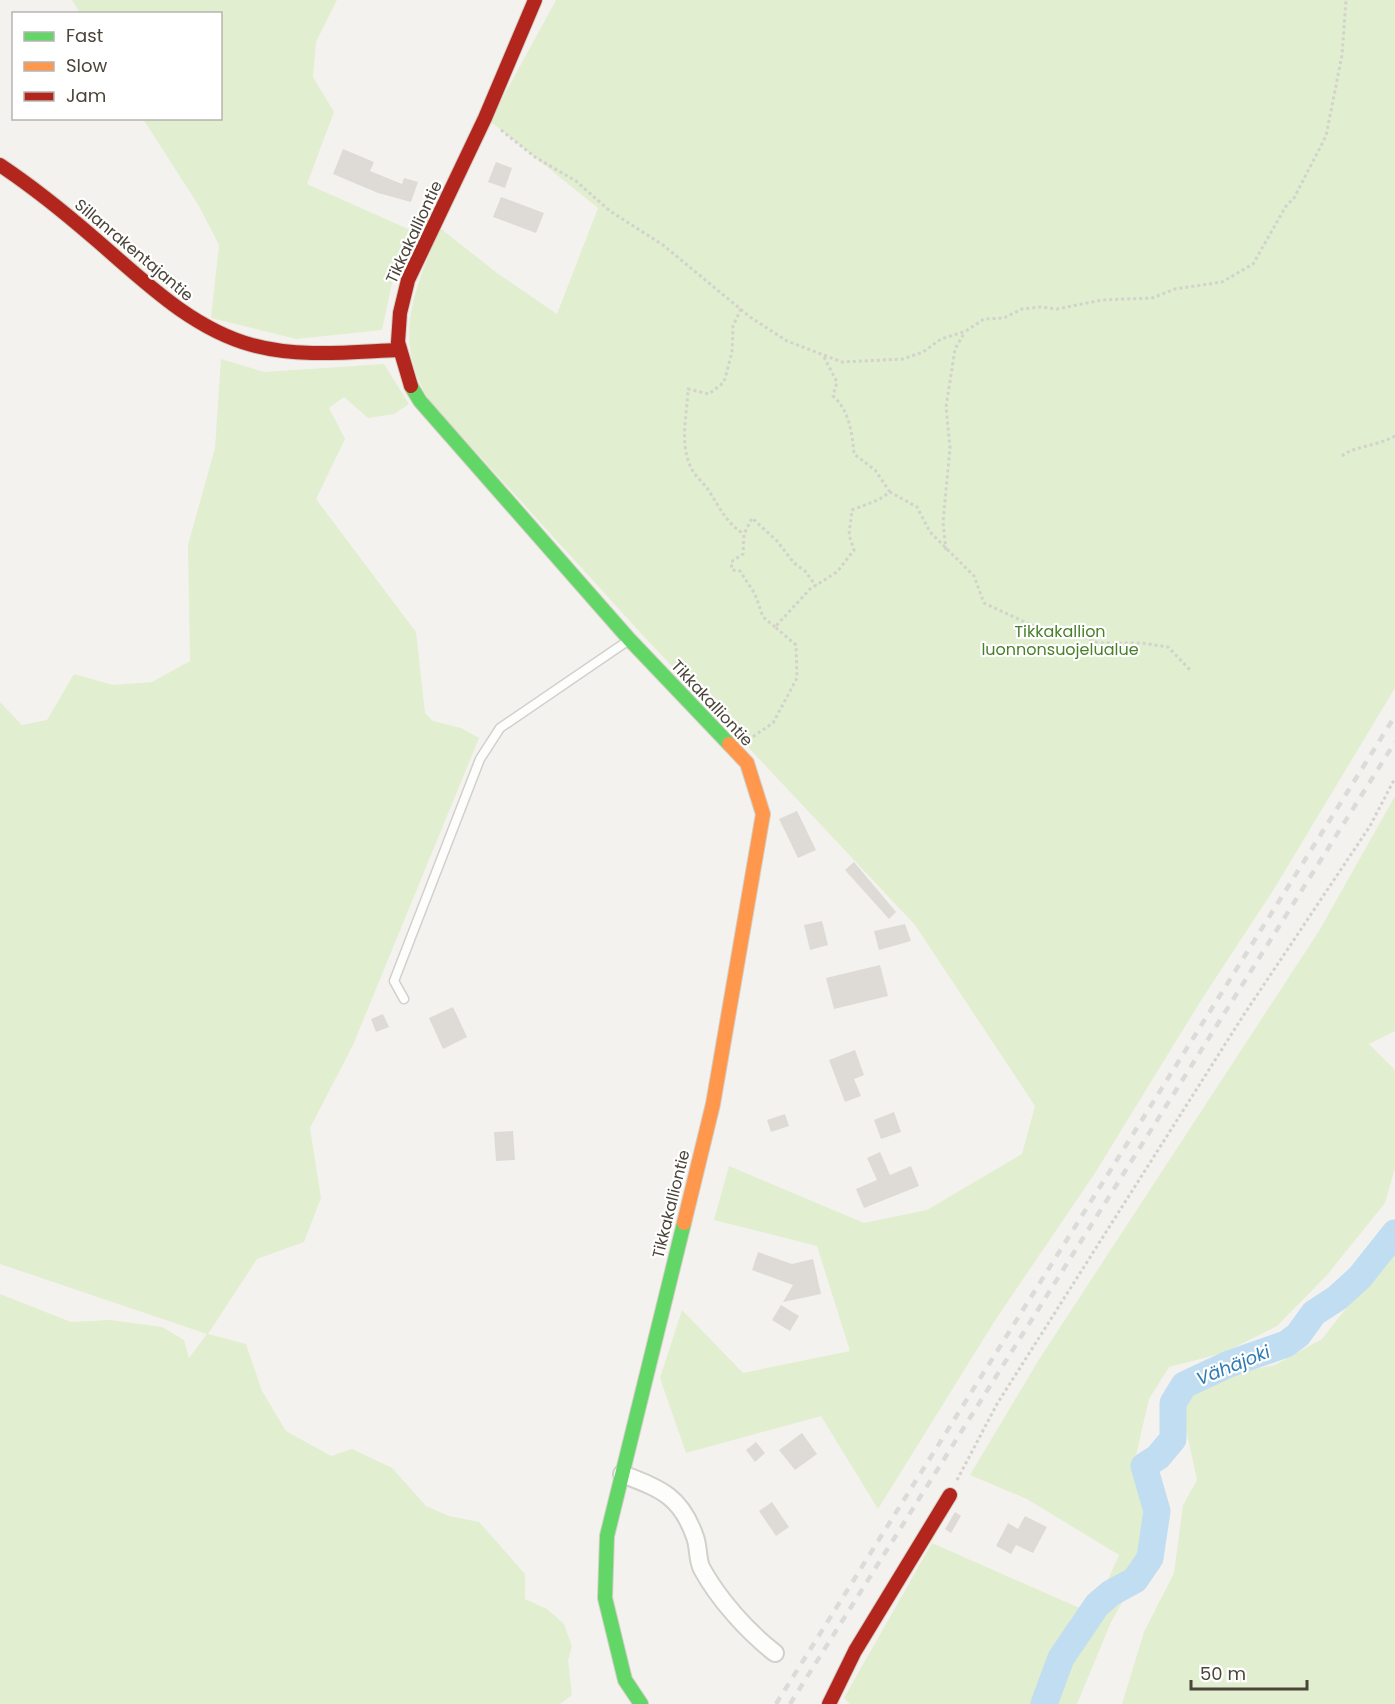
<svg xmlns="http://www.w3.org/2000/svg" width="1395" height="1704" font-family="Poppins,sans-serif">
<rect width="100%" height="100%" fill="#f4f2ee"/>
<!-- green -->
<g fill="#e1eecf">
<path d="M72 0H337L316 42 313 77 334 112 307 184 417 233 392 283 382 330 296 339 211 318 219 245 199 206 143 119 220 118V14L80 13Z"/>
<path d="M556 0H1395V688L1274 889 1200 1002 1095 1173 994 1322 878 1509 821 1416 686 1453 660 1378 682 1310 743 1373 850 1351 817 1246 714 1220 729 1166 864 1223 927 1210 1022 1154 1035 1106 915 925 637 629 429 400C391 337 415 290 440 228L497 273 557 314 598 208 490 121Z"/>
<path d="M221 359 264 372 384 364 409 404 394 414 368 418 344 397 329 408 345 439 316 499 416 632 425 713 433 721 461 728 479 738 353 1045 310 1128 321 1198 304 1242 257 1259 208 1334 246 1344 262 1391 286 1431 331 1456 352 1449 392 1468 426 1506 449 1516 479 1522 525 1574V1599L547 1609 564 1624 572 1646 568 1660 572 1695 560 1704H0V1294L71 1322 110 1320 162 1327 184 1340 189 1358 207 1334 0 1264V702L22 725 47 720 74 674 113 685 152 682 190 661 188 545 215 448Z"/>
<path d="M1395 796V1031L1369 1044 1395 1070V1168L1385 1203 1327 1275 1277 1326 1223 1353 1169 1367 1149 1399 1134 1464 1164 1497 1146 1560 1111 1622 1077 1704H850L844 1698 932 1543 1093 1614 1119 1555 1027 1499 970 1475 1038 1361 1319 931Z"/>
<path d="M1395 1246V1704H1122L1144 1632 1174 1573 1183 1505 1197 1480 1185 1424 1187 1395 1221 1376 1275 1365 1322 1339Z"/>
</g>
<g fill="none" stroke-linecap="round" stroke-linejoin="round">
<!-- river -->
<path stroke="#c0ddf1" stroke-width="27" d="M1044 1704 1061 1658 1097 1605 1111 1593 1135 1580 1150 1558 1157 1511 1144 1466 1158 1457 1173 1439V1403L1184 1385 1229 1364 1286 1344 1298 1335 1314 1313 1337 1298 1360 1277 1395 1233"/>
</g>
<!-- building -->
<g fill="#dedbd6">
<path d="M343 149 374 162 370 171 402 184 404 178 418 182 411 202 378 193 333 174Z"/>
<path d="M496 162 512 168 505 188 488 182Z"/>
<path d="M501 197 544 213 536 233 493 217Z"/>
<path d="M797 811 816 850 798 858 779 819Z"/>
<path d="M854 862 896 912 889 919 845 870Z"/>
<path d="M822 921 828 945 810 950 804 925Z"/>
<path d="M905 924 911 941 879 950 874 931Z"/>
<path d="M880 965 888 996 834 1009 826 978Z"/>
<path d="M453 1007 467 1037 443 1049 429 1018Z"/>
<path d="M383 1014 389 1027 376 1032 371 1019Z"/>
<path d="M855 1050 864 1075 854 1079 861 1096 845 1102 829 1060Z"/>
<path d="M894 1112 901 1132 881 1139 874 1120Z"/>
<path d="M785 1114 789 1126 771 1132 767 1120Z"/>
<path d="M513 1131 515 1160 496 1161 494 1132Z"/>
<path d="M880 1152 890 1175 911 1166 919 1186 864 1208 856 1189 877 1180 867 1158Z"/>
<path d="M758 1252 792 1264 813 1259 821 1294 783 1302 793 1285 752 1270Z"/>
<path d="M781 1305 799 1316 790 1331 772 1320Z"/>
<path d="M802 1433 817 1454 795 1470 779 1450Z"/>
<path d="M756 1442 765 1453 755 1462 746 1450Z"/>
<path d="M772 1502 789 1527 776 1536 759 1511Z"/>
<path d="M955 1512 961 1516 951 1533 945 1529Z"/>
<path d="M1025 1516 1047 1527 1033 1553 1016 1545 1011 1554 996 1546 1008 1523 1018 1529Z"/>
</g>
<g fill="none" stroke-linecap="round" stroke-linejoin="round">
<!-- lane casing -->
<g stroke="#d2d0cb" stroke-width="11">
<path id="lane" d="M404 999 394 981 480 759 500 728 629 640"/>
</g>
<!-- street casing -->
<g stroke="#d2d0cb" stroke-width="20">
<path id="street" d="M622 1474C661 1489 681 1496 695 1537 699 1547 697 1560 702 1569 719 1600 748 1632 775 1653"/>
</g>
<!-- fast casing -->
<g stroke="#d3cfc5" stroke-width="16">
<g id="fast">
<path d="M411 386 420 401 629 639 729 744"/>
<path d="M641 1704 625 1680 605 1598 607 1536 684 1223"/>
</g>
</g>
<!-- slow casing -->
<g stroke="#d3cfc5" stroke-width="16">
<path id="slow" d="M684 1223 713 1104 763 814 747 763 729 744"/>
</g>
<!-- jam casing -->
<g stroke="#d3cfc5" stroke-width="16">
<g id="jam">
<path d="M0 165C33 187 64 212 94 238 142 279 190 328 252 345 299 358 350 352 398 350"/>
<path d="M411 386 398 342 400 313 408 280 485 118 535 0"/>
<path d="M829 1704 855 1651 950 1495"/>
</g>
</g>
<!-- path -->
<g stroke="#d3d2cc" stroke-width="3" stroke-dasharray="3 3" stroke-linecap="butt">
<path d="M501 130 535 157 576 181 610 211 663 245 750 317 787 341 842 362 903 359 923 352 941 339 966 331 984 319 1004 318 1022 309 1041 307 1057 309 1102 300 1152 298 1175 289 1222 282 1253 264 1286 206 1294 198 1326 136 1342 55 1346 0"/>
<path d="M741 309 733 326 732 352 724 382 709 394 688 389C687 417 678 447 694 473 698 479 705 484 709 491 720 508 726 523 744 534"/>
<path d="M824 357 837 382 833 396C849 410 852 432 854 454L875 470 890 492"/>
<path d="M1342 456C1354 446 1378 446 1395 436"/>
<path d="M946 550 943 522 950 448 946 407 955 349 965 332"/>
<path d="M775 627 763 617 755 594 740 571 732 570 731 562 743 554 744 534 752 518 777 541 794 563 805 571 816 586"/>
<path d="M748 740 773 723 797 678 796 645 775 627 810 589 837 572 854 550 849 535 852 510 878 500 890 492 917 507 930 532 974 576 984 603 1029 624 1063 636 1077 634 1098 643H1142L1168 647 1191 671"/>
<path d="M957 1480 997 1404 1243 1016 1370 826 1395 778"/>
</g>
<!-- lane -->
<use href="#lane" stroke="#fdfdfc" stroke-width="8"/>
<!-- street -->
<use href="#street" stroke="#fdfdfc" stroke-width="16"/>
<!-- fast -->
<use href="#fast" stroke="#63d668" stroke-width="14"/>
<!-- slow -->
<use href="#slow" stroke="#ff974d" stroke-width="14"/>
<!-- jam -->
<use href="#jam" stroke="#b3261e" stroke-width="14"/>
<!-- rail -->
<g stroke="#dbdbda" stroke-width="4.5" stroke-dasharray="8 8" stroke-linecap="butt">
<path d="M776 1704 1395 716"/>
<path d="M790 1704 1395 742"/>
</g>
</g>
<g text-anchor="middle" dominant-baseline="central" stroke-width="4.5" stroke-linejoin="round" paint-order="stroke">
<!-- street labels -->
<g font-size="16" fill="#4b4439" stroke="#fff">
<text transform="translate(414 232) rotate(-65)">Tikkakalliontie</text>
<text transform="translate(134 250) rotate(40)">Sillanrakentajantie</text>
<text transform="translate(712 703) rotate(47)">Tikkakalliontie</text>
<text transform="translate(671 1204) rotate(-76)">Tikkakalliontie</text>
</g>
<!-- park labels -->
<g font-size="16" fill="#4a7f2a" stroke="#fff">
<text x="1060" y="631">Tikkakallion<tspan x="1060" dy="18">luonnonsuojelualue</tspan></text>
</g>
<!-- water labels -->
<g font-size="18" font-style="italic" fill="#2e7ab2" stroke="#fff">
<text transform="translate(1233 1365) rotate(-22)">Vähäjoki</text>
</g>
</g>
<!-- legend -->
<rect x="12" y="12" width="210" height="108" fill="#ffffff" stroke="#b7b4b0" stroke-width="1.5"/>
<rect x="24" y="32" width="30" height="9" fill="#63d668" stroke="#b7b4b0" stroke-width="1.5"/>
<text x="66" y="42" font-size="18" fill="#4b4439">Fast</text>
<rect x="24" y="62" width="30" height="9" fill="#ff974d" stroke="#b7b4b0" stroke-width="1.5"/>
<text x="66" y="72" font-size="18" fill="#4b4439">Slow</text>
<rect x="24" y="92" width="30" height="9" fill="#b3261e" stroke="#b7b4b0" stroke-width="1.5"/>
<text x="66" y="102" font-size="18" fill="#4b4439">Jam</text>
<!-- scale -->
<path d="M1191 1680v9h116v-9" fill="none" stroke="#4b4439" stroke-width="3"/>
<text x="1200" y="1680" font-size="18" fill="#4b4439" stroke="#ffffff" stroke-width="4.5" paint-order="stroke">50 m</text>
</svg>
